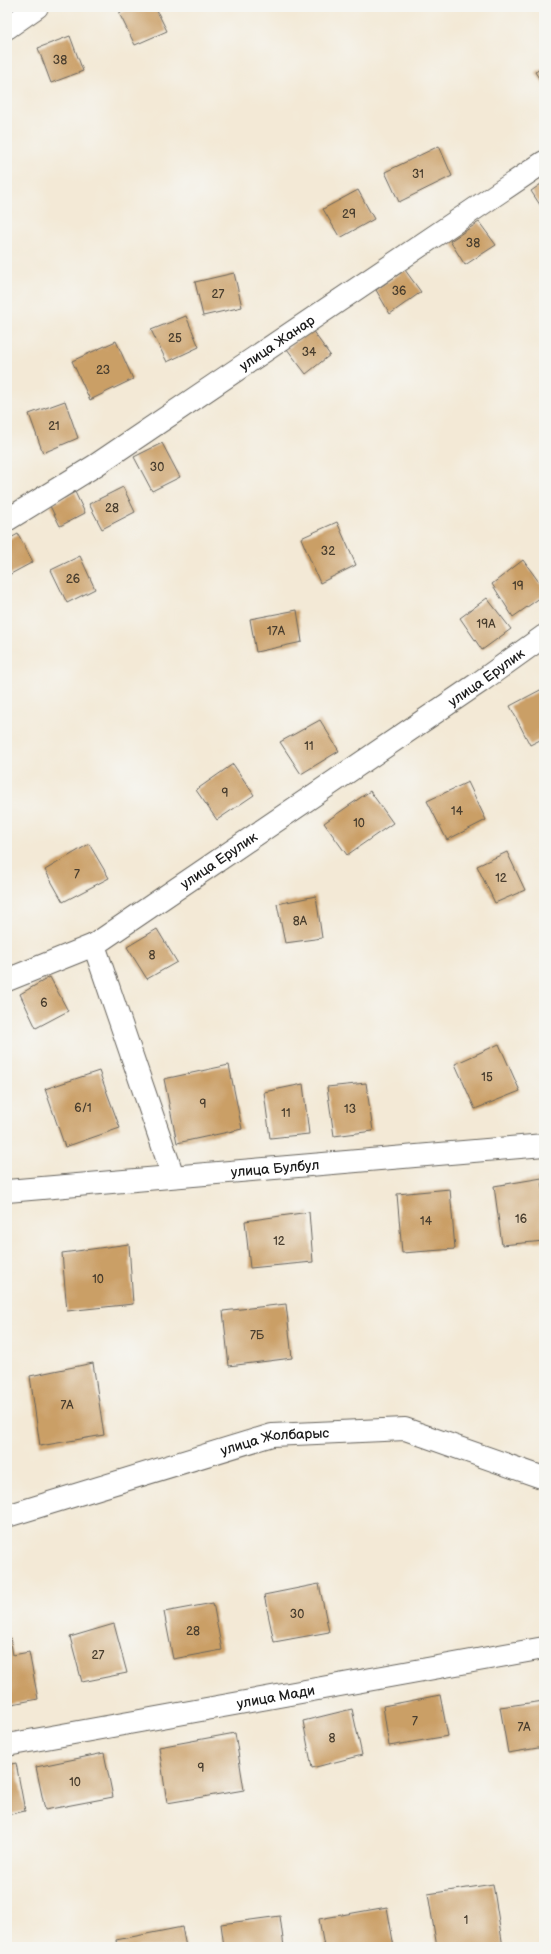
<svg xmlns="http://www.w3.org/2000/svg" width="551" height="1954" font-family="'Balsamiq Sans',sans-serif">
<rect width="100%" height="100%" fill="#f6f6f2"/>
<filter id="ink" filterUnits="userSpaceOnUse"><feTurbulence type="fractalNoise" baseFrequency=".025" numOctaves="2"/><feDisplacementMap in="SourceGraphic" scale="8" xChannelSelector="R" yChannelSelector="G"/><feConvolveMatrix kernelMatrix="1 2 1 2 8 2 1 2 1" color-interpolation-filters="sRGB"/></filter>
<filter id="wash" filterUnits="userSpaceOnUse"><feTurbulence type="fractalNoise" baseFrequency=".012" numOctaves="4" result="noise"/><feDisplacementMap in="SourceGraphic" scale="16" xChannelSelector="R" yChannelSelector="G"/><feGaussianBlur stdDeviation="0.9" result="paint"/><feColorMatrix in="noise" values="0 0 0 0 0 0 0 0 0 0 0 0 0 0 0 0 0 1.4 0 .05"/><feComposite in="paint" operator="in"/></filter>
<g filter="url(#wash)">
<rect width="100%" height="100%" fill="#f3e9d6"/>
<g id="blocks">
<!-- building -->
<g fill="#ca9f66">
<path d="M133 7H155L167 31 135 45 119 13Z"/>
<path d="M70 36 83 71 51 83 38 48Z"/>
<path d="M544 67V86L535 72Z"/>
<path d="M439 146 452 176 399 202 385 172Z"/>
<path d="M544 182V211L531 191Z"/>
<path d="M358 190 374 219 340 238 323 209Z"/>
<path d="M479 222 496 245 465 265 450 241Z"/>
<path d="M405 270 421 292 390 314 376 290Z"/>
<path d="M234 273 242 307 203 316 195 282Z"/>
<path d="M186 316 199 347 167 362 151 330Z"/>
<path d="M312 330 330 355 306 374 287 349Z"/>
<path d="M116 341 133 379 90 400 72 361Z"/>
<path d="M65 401 78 438 43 453 29 414Z"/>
<path d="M162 443 180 477 152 491 134 457Z"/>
<path d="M123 487 135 512 102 529 89 504Z"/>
<path d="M75 492 85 513 60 526 50 506Z"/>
<path d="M337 522 356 565 320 583 301 538Z"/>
<path d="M18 534 33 562 7 576V540Z"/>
<path d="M80 556 95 589 67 603 51 570Z"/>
<path d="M523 560 544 589V595L513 617 492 584Z"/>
<path d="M487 598 511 629 482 650 460 618Z"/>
<path d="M297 610 302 642 256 652 250 619Z"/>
<path d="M544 688V738L530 745 510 706Z"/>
<path d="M320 720 339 751 301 774 280 742Z"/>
<path d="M233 764 254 795 217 820 196 790Z"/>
<path d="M468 782 486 820 447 840 427 801Z"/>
<path d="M370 791 393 823 347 855 324 823Z"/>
<path d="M89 844 109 878 63 902 45 870Z"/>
<path d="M507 852 525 890 495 903 477 866Z"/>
<path d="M316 896 322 938 285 943 277 904Z"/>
<path d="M157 929 177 962 147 979 127 947Z"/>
<path d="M50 977 68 1011 36 1028 20 994Z"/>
<path d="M499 1044 520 1091 475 1109 455 1064Z"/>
<path d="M229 1065 242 1129 177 1143 164 1079Z"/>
<path d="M99 1071 120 1128 65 1147 45 1089Z"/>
<path d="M366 1083 373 1131 334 1136 327 1087Z"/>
<path d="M303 1084 309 1134 270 1138 264 1092Z"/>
<path d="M542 1178 544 1198V1241L502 1245 494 1186Z"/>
<path d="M450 1189 455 1249 402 1253 397 1194Z"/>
<path d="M309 1212 313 1262 250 1268 245 1221Z"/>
<path d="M129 1244 133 1304 67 1311 62 1253Z"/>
<path d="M286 1304 292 1358 229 1366 223 1311Z"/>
<path d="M93 1363 104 1435 40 1446 30 1376Z"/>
<path d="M319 1584 329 1632 274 1642 264 1595Z"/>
<path d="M213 1603 222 1650 173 1659 164 1612Z"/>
<path d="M114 1624 127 1673 82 1682 70 1637Z"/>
<path d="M7 1637H10L13 1655 29 1652 38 1699 7 1705Z"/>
<path d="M440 1695 448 1736 389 1746 383 1706Z"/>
<path d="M544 1701V1747L508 1753 500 1707Z"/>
<path d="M352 1709 362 1755 312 1768 303 1721Z"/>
<path d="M235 1733 244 1790 167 1803 159 1747Z"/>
<path d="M104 1753 113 1797 45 1810 36 1767Z"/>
<path d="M16 1763 25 1811 7 1815V1765Z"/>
<path d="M493 1884 503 1947H437L428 1894Z"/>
<path d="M387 1907 394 1947H324L319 1919Z"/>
<path d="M280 1916 284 1947H224L221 1924Z"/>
<path d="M182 1927 186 1947H117L116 1940Z"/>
</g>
</g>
</g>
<g filter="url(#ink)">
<use href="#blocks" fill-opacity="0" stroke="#67645d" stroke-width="1"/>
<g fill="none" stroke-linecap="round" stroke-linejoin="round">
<!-- street casing -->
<g stroke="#67645d" stroke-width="24">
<g id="street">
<path d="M7 28 37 7"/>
<path id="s1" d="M7 520 96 465 544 162"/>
<path d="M7 980 94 945"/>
<path id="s2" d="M173 1176 94 945 480 682 544 636"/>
<path id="s3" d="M7 1191 544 1145"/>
<path id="s4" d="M7 1516 272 1435 405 1429 544 1478"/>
<path id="s5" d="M7 1745 544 1648"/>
</g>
</g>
<!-- street -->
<use href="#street" stroke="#fff" stroke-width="22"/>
</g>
</g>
<g text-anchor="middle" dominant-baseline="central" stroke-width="3.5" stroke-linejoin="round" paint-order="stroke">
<!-- number labels -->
<g font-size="12" fill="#483d2e">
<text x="60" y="60">38</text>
<text x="418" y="174">31</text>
<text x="349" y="214">29</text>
<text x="473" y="243">38</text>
<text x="399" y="291">36</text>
<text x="218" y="294">27</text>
<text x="175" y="338">25</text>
<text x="309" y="352">34</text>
<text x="103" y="370">23</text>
<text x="54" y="426">21</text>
<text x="157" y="467">30</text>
<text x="112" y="508">28</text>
<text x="328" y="551">32</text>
<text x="73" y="579">26</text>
<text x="518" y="586">19</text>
<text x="486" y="624">19А</text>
<text x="276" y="631">17А</text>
<text x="309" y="746">11</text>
<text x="225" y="793">9</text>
<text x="457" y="811">14</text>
<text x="359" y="823">10</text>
<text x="77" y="874">7</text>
<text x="501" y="878">12</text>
<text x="300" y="921">8А</text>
<text x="152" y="955">8</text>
<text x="44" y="1003">6</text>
<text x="487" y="1077">15</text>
<text x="203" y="1104">9</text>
<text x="83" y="1108">6/1</text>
<text x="350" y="1109">13</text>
<text x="286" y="1113">11</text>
<text x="521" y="1219">16</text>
<text x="426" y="1221">14</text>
<text x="279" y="1241">12</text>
<text x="98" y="1279">10</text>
<text x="257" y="1335">7Б</text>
<text x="67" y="1405">7А</text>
<text x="297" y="1614">30</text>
<text x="193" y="1631">28</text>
<text x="98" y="1655">27</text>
<text x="415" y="1721">7</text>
<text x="524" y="1727">7А</text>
<text x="332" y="1738">8</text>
<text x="201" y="1768">9</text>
<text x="75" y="1782">10</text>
<text x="466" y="1920">1</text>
</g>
<!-- street labels -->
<g font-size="14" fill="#1c1c1c" stroke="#f6f6f2">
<text stroke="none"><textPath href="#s1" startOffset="323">улица Жанар</textPath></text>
<text stroke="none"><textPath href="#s2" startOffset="719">улица Ерулик</textPath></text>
<text stroke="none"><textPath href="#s2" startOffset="395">улица Ерулик</textPath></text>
<text stroke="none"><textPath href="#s3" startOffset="269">улица Булбул</textPath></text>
<text stroke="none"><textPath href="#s4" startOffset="279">улица Жолбарыс</textPath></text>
<text stroke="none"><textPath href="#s5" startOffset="273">улица Мади</textPath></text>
</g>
</g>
<!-- margin -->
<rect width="551" height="1954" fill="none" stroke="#f6f6f2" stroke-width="24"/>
</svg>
